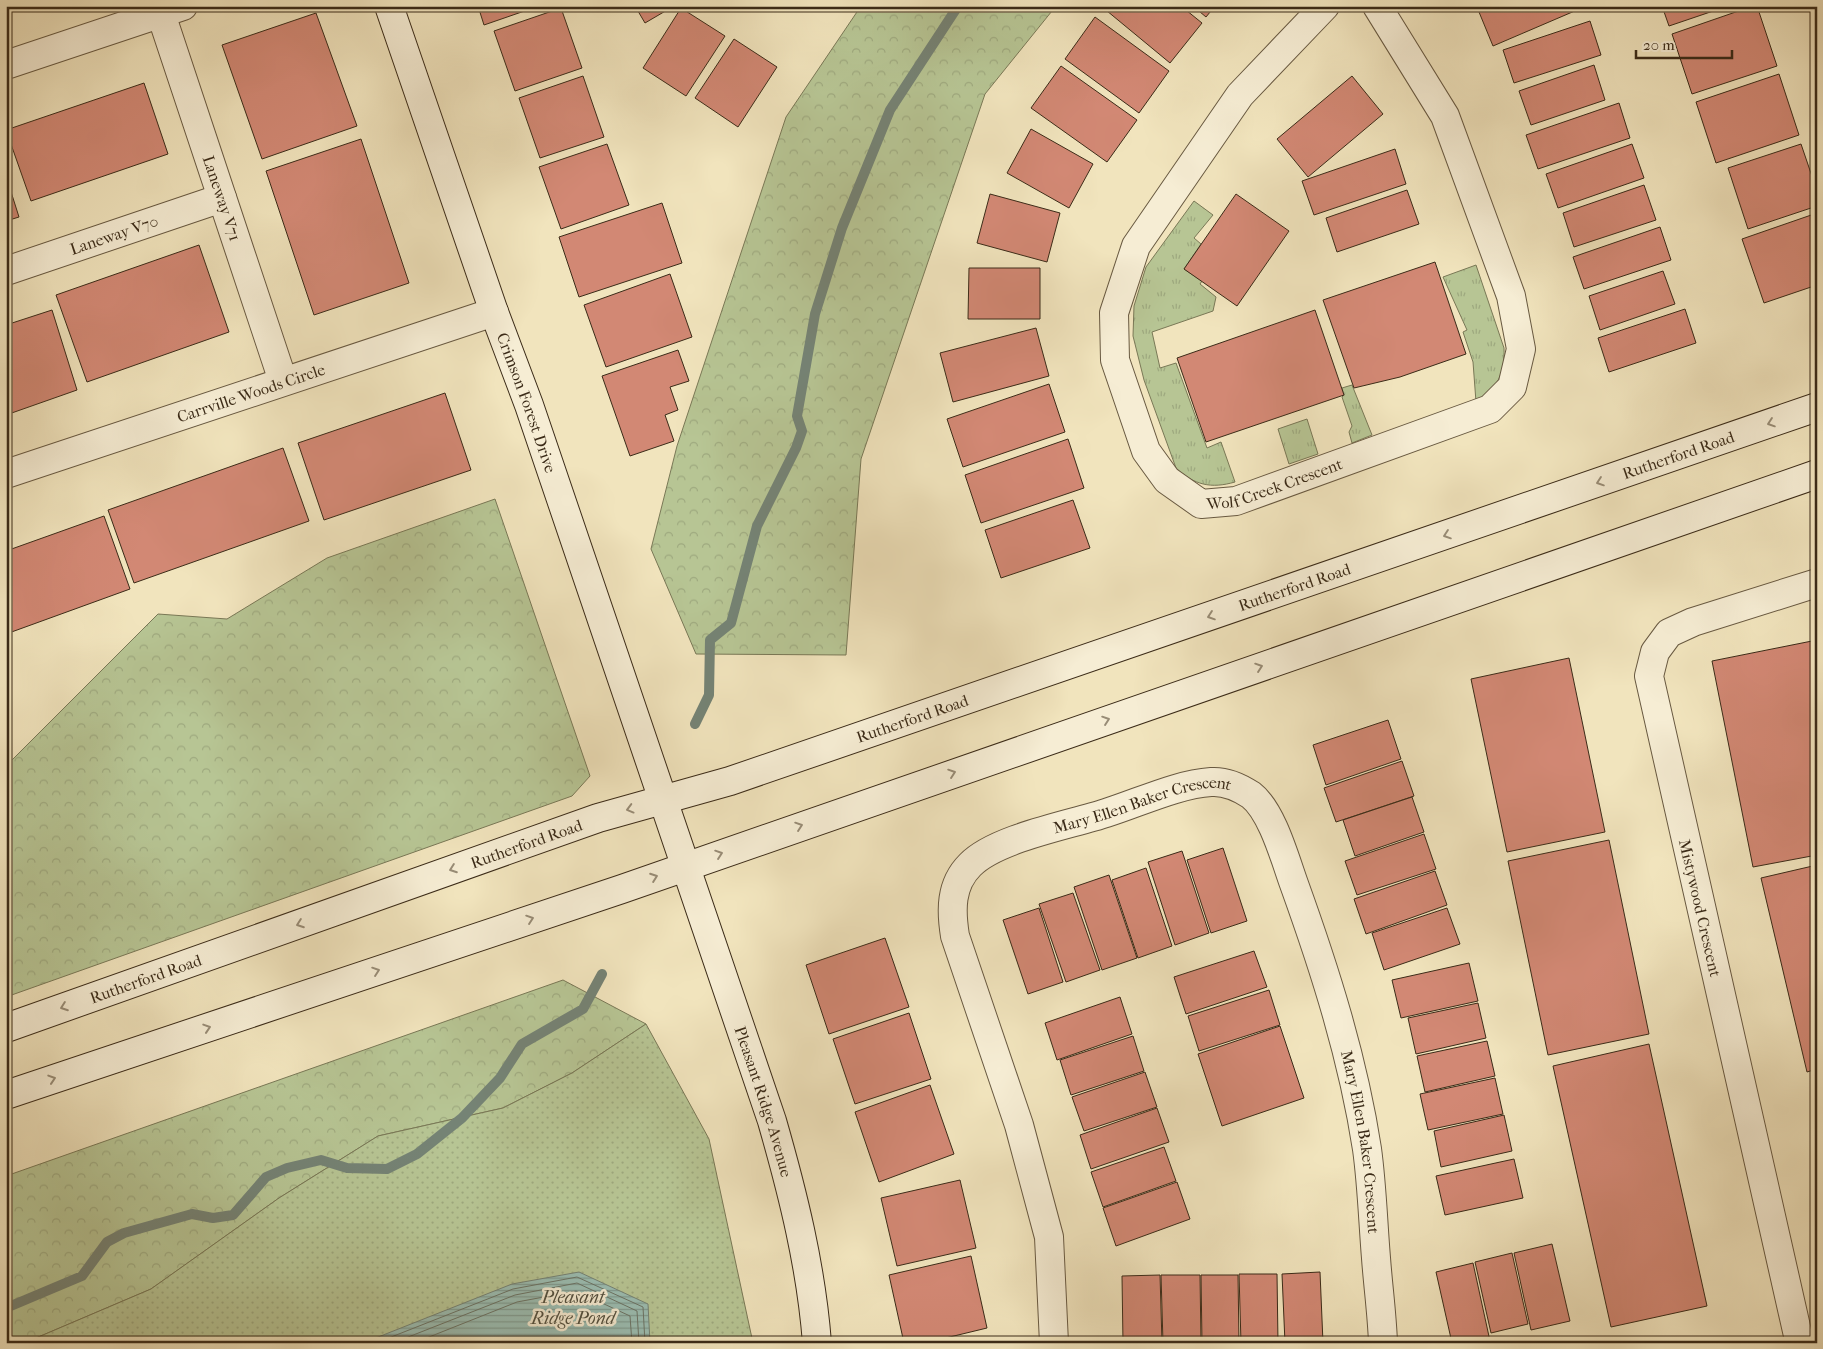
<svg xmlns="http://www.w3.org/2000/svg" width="1823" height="1349" font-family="'IM FELL French Canon',serif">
<defs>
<pattern id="grass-tufts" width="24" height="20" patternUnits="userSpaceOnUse" patternTransform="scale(1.25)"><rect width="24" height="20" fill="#b7c594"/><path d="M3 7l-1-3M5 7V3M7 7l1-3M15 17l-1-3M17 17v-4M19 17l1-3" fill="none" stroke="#9ea97f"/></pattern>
<pattern id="forest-crowns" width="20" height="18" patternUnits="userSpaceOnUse" patternTransform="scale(1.25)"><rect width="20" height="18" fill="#b7c594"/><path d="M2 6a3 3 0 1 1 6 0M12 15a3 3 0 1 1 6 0" fill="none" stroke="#9ea97f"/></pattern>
<pattern id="park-dots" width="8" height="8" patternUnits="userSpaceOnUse" patternTransform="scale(1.25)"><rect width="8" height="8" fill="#b7c594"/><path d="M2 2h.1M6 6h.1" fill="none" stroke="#9ea97f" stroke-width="1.8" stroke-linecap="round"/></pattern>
<pattern id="water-rules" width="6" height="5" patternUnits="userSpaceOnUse" patternTransform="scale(1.25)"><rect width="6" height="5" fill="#9bbeb3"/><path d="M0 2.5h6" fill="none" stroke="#809b91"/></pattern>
</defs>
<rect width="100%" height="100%" fill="#f1e4bd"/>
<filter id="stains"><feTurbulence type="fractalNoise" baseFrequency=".004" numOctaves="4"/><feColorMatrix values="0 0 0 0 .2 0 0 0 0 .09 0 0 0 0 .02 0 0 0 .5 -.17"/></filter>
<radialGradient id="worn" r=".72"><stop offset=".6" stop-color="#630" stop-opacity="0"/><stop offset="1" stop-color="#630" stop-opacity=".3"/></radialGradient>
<!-- grass -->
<g fill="url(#grass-tufts)" stroke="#797856">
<path d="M1194 201 1213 215 1194 238 1201 244 1184 269 1202 281 1200 284 1216 297 1213 311 1152 332 1160 368 1176 363 1207 448 1221 442 1235 482C1211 489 1194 485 1176 468L1144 380 1133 336 1134 306 1146 267Z"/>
<path d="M1476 265 1504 348C1505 373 1498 388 1476 402L1473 362 1463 332 1467 330 1443 277Z"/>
<path d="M1352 385 1372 435 1352 443 1349 432 1352 426 1342 397 1344 395 1342 388Z"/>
<path d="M1307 419 1318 454 1289 464 1278 429Z"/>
</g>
<!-- forest -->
<g fill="url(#forest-crowns)" stroke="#797856">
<path d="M861 6H1056L985 94 861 459 846 655 696 654 651 549 677 446 786 117Z"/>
<path d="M495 499 590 776 572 796 6 997V766L158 614 227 619 327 558Z"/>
<path d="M563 980 646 1024 572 1073 503 1108 378 1136 279 1198 151 1289 36 1338 33 1343H6V1176Z"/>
</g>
<!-- park -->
<path fill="url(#park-dots)" stroke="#797856" d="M646 1024 709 1139 753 1343H33L36 1338 151 1289 279 1198 378 1136 503 1108 572 1073Z"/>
<!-- water -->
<path fill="url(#water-rules)" stroke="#758375" d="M579 1272 648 1304 650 1343H363L512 1284Z"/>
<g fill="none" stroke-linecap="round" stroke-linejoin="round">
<!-- shore -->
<g stroke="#6b7466" stroke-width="1">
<path d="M376 1343 513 1289 577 1277 643 1307 645 1343"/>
<path d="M393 1343 515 1295 577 1283 637 1311 639 1343"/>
<path d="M414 1343 517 1302 576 1291 630 1316 632 1343"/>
</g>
<!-- stream -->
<g stroke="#758375" stroke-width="10">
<path d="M695 724 709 695 710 640 731 623 757 526 796 448 802 431 797 416 815 314 842 228 890 110 958 6"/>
<path d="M6 1308 82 1276 107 1242 124 1233 192 1214 213 1218 233 1215 266 1177 287 1168 321 1160 347 1168 387 1169 417 1154 462 1118 500 1078 522 1044 583 1009 602 974"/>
</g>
</g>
<!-- building -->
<g fill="#d28874" stroke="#3b2b18">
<path d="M478 6H539L484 25Z"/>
<path d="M635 6H674L645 23Z"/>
<path d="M1101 6H1181L1202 23 1170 63Z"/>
<path d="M1193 6H1215L1206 17Z"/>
<path d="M1493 6H1575L1577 10 1493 46 1479 12Z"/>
<path d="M1662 6H1728L1669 26Z"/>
<path d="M1753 6H1757L1777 66 1692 94 1672 34Z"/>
<path d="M561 8 582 68 515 91 494 31Z"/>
<path d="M681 8 725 36 686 96 643 68Z"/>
<path d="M316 13 357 126 262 159 222 45Z"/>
<path d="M1095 17 1169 71 1139 113 1065 59Z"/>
<path d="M1590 21 1601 55 1514 83 1503 50Z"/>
<path d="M734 39 777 67 738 127 695 98Z"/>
<path d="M1594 65 1605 100 1531 125 1519 91Z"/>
<path d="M1061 66 1137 120 1107 162 1031 108Z"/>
<path d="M1779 74 1799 135 1716 163 1696 102Z"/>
<path d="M583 76 604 137 540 158 519 98Z"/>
<path d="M1352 76 1383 114 1308 177 1277 139Z"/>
<path d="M144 83 168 154 31 201 6 130Z"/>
<path d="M1619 103 1630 138 1538 169 1526 135Z"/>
<path d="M1031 129 1093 164 1069 208 1007 173Z"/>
<path d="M361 139 409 283 314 315 266 171Z"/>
<path d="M607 144 629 205 561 229 539 167Z"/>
<path d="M1632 144 1644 178 1558 208 1546 174Z"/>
<path d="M1801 144 1817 191V206L1748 229 1728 168Z"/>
<path d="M1395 149 1406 184 1314 215 1302 181Z"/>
<path d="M6 176 19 217 6 221Z"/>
<path d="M1644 185 1656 220 1574 247 1563 213Z"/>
<path d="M1407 190 1419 224 1337 252 1326 218Z"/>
<path d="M990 194 1060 213 1047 262 977 243Z"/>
<path d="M1236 194 1289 231 1237 306 1184 269Z"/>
<path d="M662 203 682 263 579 297 559 237Z"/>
<path d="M1817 213V285L1764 303 1742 239Z"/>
<path d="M1660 227 1671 260 1584 289 1573 257Z"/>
<path d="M199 245 229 332 87 382 56 295Z"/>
<path d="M1435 262 1466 354 1400 377 1354 388 1323 300Z"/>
<path d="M969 268H1040V319H968Z"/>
<path d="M1663 271 1675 304 1600 330 1589 296Z"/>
<path d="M670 274 692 337 606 367 584 305Z"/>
<path d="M1685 309 1696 343 1609 372 1598 338Z"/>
<path d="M52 310 77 390 6 415V325Z"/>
<path d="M1315 310 1344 395 1206 442 1177 358Z"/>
<path d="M1036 328 1049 376 953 402 940 353Z"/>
<path d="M678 350 689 381 670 387 678 410 665 415 674 441 630 456 602 376Z"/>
<path d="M1049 384 1065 432 963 467 947 419Z"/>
<path d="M445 393 471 470 324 520 298 443Z"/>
<path d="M1068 439 1084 488 981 523 965 475Z"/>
<path d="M283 448 309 521 134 583 108 510Z"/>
<path d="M1073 500 1090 548 1001 578 985 530Z"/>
<path d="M104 516 130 589 6 634V551Z"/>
<path d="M1812 641 1817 665V855L1753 867 1712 661Z"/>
<path d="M1569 658 1605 832 1507 852 1471 679Z"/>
<path d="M1388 720 1401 759 1326 785 1313 745Z"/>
<path d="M1402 761 1414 796 1336 822 1324 788Z"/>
<path d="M1412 797 1424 832 1355 856 1343 820Z"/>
<path d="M1424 834 1436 869 1357 895 1345 861Z"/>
<path d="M1609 840 1649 1034 1548 1055 1508 861Z"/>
<path d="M1223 848 1247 921 1211 933 1187 860Z"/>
<path d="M1182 851 1209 933 1175 945 1148 862Z"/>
<path d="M1817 865V1069L1807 1072 1761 878Z"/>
<path d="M1146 868 1172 946 1138 958 1112 880Z"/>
<path d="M1435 871 1447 905 1366 934 1354 899Z"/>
<path d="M1109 875 1137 958 1102 970 1074 887Z"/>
<path d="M1073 893 1100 970 1066 982 1039 904Z"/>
<path d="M1039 908 1063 982 1028 994 1003 920Z"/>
<path d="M1447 908 1460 944 1384 970 1372 933Z"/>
<path d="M885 938 909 1007 829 1034 806 965Z"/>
<path d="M1254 951 1267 987 1186 1014 1174 977Z"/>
<path d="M1469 963 1478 1001 1401 1018 1392 980Z"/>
<path d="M1269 990 1280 1025 1199 1051 1188 1016Z"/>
<path d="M1120 997 1132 1034 1057 1060 1045 1023Z"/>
<path d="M1478 1003 1486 1038 1416 1054 1408 1018Z"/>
<path d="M909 1013 931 1079 855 1104 833 1039Z"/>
<path d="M1280 1026 1304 1098 1222 1126 1198 1054Z"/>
<path d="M1133 1036 1144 1071 1071 1095 1060 1060Z"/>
<path d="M1487 1041 1495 1076 1425 1092 1417 1056Z"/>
<path d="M1649 1044 1707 1306 1611 1327 1553 1066Z"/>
<path d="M1145 1072 1157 1107 1084 1131 1072 1097Z"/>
<path d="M1495 1078 1503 1114 1428 1130 1420 1094Z"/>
<path d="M1817 1079V1101L1812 1080Z"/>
<path d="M930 1085 954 1154 879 1182 855 1112Z"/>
<path d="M1157 1108 1169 1142 1091 1169 1080 1135Z"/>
<path d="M1504 1115 1512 1151 1441 1167 1434 1131Z"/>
<path d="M1164 1147 1176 1181 1103 1207 1091 1172Z"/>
<path d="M1514 1159 1523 1198 1445 1215 1436 1176Z"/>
<path d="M960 1180 976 1248 897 1266 881 1198Z"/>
<path d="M1177 1182 1190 1219 1116 1246 1103 1208Z"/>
<path d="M1552 1244 1570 1321 1531 1330 1514 1253Z"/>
<path d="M1512 1253 1528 1324 1491 1333 1475 1262Z"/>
<path d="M971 1256 987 1328 925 1343H904L889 1275Z"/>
<path d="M1473 1263 1490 1341 1452 1343 1436 1272Z"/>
<path d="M1320 1272 1323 1343H1285L1282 1274Z"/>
<path d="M1239 1274H1277L1278 1343H1241Z"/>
<path d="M1160 1275 1162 1343H1123L1122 1276Z"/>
<path d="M1161 1275H1200L1201 1343H1163Z"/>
<path d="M1201 1275H1238L1239 1343H1202Z"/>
</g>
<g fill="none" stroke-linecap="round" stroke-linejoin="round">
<!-- street casing -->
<g stroke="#685941" stroke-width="30">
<g id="street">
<path id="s1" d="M1325 6 1240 95 1136 246 1114 313 1115 360 1146 451 1167 480 1201 504 1236 501 1490 409 1512 387 1521 349 1511 296 1445 116 1377 6"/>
<path id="s2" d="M161 14 283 381"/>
<path d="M6 65 183 6"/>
<path id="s3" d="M6 271 222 198"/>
<path id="s4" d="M6 474 494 312"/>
<path d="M1799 1340 1649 676 1655 652 1669 633 1693 622 1817 583"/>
<path id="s5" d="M1054 1343 1049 1237 1019 1125 955 936C951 911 950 885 970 865 996 838 1070 825 1106 813 1138 803 1178 784 1211 782 1225 781 1239 787 1251 795 1272 811 1285 859 1294 884 1325 970 1353 1058 1367 1149 1372 1185 1373 1222 1376 1258 1378 1286 1382 1314 1383 1343"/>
</g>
</g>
<!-- secondary casing -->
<g stroke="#3b2b18" stroke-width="30">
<g id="secondary">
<path id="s6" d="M389 6 494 312 529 405 772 1121C793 1194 811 1266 817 1343"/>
<path id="s7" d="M6 1028 598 818 730 781 1817 407"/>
<path d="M6 1095 622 889 1817 474"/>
</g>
</g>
<!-- street -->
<use href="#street" stroke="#f6edd4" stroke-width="28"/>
<!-- secondary -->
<use href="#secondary" stroke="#f6edd4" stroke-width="28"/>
</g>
<!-- one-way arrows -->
<defs><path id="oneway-chevron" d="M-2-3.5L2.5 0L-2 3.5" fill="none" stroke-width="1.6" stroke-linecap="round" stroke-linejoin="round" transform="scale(1.25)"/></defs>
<g stroke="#988c76">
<use href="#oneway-chevron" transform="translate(1771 423) rotate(161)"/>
<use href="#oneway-chevron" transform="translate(1600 482) rotate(161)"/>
<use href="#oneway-chevron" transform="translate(1447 535) rotate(161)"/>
<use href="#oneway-chevron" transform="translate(1211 616) rotate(161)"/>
<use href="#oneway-chevron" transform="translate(1259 667) rotate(-19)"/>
<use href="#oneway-chevron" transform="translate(1106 720) rotate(-19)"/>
<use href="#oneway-chevron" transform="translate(952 773) rotate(-19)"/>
<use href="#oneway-chevron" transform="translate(630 809) rotate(165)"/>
<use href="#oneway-chevron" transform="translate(799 826) rotate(-19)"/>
<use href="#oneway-chevron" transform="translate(719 854) rotate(-19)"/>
<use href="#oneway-chevron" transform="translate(453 869) rotate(160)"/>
<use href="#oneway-chevron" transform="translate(654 877) rotate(-20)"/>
<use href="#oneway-chevron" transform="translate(530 919) rotate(-19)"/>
<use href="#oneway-chevron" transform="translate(300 924) rotate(160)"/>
<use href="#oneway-chevron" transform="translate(376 971) rotate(-19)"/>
<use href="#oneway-chevron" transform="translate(64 1007) rotate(160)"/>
<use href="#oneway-chevron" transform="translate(207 1028) rotate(-18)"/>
<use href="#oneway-chevron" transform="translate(52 1079) rotate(-18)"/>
</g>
<g text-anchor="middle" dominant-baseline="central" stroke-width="5" stroke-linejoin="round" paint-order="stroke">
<!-- street labels -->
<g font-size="16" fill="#3b2b18" stroke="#f6edd4">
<text stroke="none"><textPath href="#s2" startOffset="194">Laneway V71</textPath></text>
<text stroke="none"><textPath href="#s3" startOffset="114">Laneway V70</textPath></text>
<text stroke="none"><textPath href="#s4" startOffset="258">Carrville Woods Circle</textPath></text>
<text stroke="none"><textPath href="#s6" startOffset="420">Crimson Forest Drive</textPath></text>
<text stroke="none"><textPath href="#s7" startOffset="1768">Rutherford Road</textPath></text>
<text stroke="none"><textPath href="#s1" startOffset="674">Wolf Creek Crescent</textPath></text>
<text stroke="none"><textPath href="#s7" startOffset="1362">Rutherford Road</textPath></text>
<text stroke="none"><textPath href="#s7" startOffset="958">Rutherford Road</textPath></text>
<text stroke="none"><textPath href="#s5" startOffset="682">Mary Ellen Baker Crescent</textPath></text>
<text stroke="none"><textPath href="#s7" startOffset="552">Rutherford Road</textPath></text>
<text transform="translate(1700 908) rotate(77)">Mistywood Crescent</text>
<text stroke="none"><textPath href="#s7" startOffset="148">Rutherford Road</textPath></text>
<text stroke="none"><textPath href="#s6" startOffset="1158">Pleasant Ridge Avenue</textPath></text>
<text stroke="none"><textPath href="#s5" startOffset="1164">Mary Ellen Baker Crescent</textPath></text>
</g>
<!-- water labels -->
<g font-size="18" font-style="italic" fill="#53503f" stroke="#f6edd4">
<text x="573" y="1297">Pleasant<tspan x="573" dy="21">Ridge Pond</tspan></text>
</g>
</g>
<!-- margin -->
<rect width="1823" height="1349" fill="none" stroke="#f1e4bd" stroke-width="25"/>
<rect x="8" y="8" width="1808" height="1334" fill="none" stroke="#3b2b18" stroke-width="2.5"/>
<rect x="12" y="12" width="1798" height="1324" fill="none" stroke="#3b2b18"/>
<!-- scale -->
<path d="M1636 50v8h96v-8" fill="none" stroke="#3b2b18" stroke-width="2.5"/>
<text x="1643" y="50" font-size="15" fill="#3b2b18" stroke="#f6edd4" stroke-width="4" paint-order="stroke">20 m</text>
<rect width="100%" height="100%" filter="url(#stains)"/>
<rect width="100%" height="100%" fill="url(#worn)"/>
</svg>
